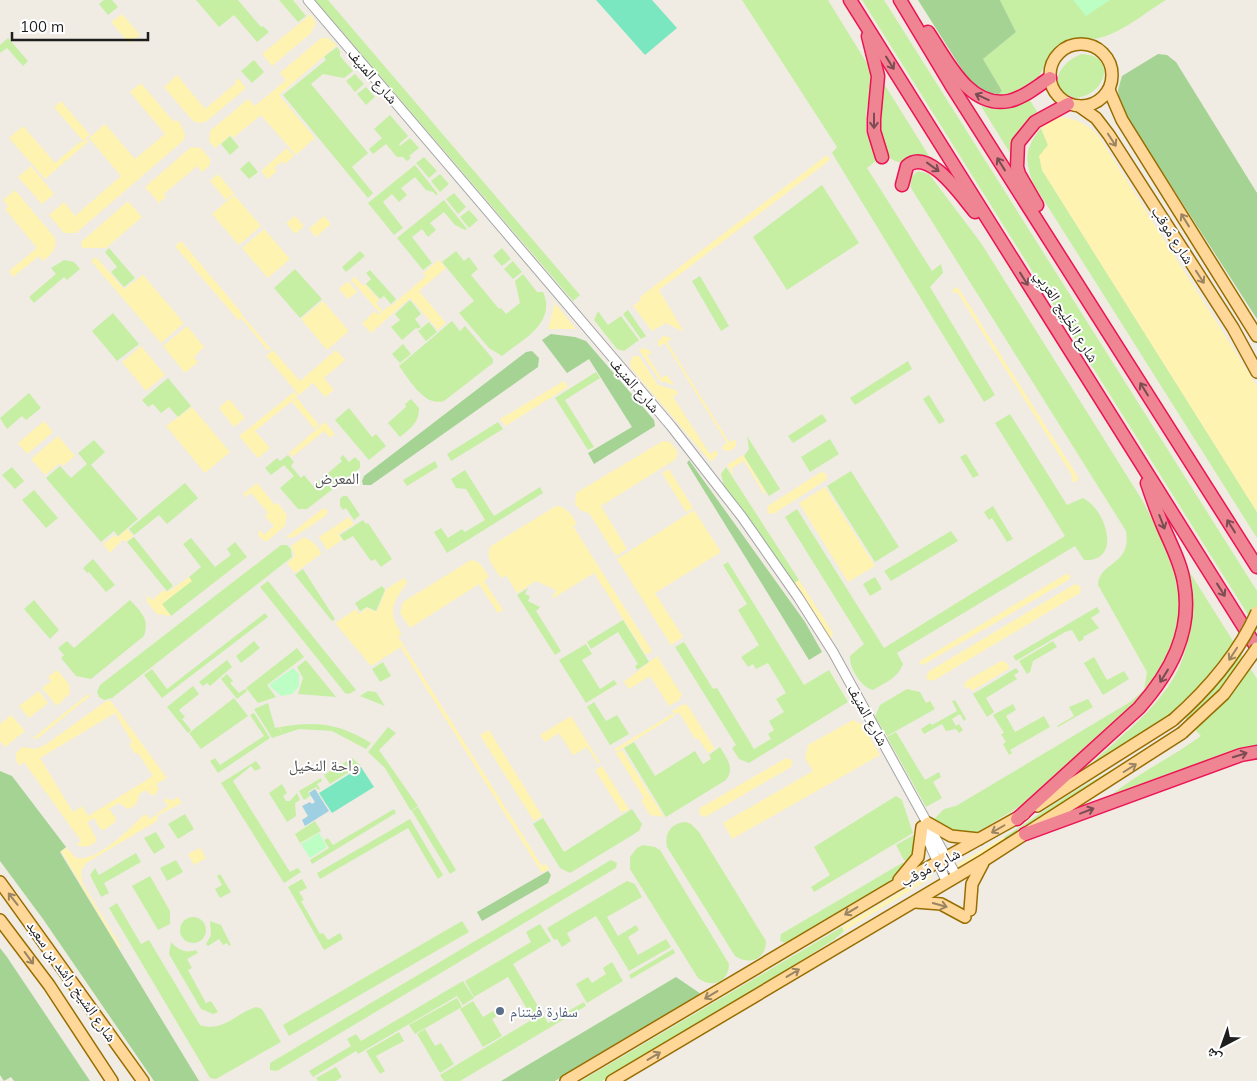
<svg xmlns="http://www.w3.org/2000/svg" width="1257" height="1081" font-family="Mulish,'Noto Naskh Arabic',sans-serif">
<rect width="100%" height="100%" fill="#f0ece3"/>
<!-- grass -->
<g fill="#c6efa4">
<path d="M104 0H112L118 7 108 15 99 4Z"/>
<path d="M196 0H238L261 27 263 26 269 32 257 42 234 15 219 27Z"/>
<path d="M279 0H293L306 16 298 22Z"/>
<path d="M315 0H328L580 295 573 301Z"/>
<path d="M742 0H828L868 65 872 83 866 113V132L877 160 867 168 932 271 941 264 943 273 930 287 995 395 984 402 832 153 837 147Z"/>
<path d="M862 0H884L1257 591V629Z"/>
<path d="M1000 0H1166C1146 12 1125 30 1103 37 1088 42 1073 36 1058 46 1040 59 1046 83 1020 92 1012 95 1007 96 998 95L1002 91 983 59 1016 32Z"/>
<path d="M8 38 28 61 23 66 7 48 0 53V45Z"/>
<path d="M337 47 340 51V56L353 71 344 78 323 74 311 84 368 153 352 167 373 193 368 198 283 95 326 60 324 57Z"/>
<path d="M1082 54C1117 55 1107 95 1075 98 1044 89 1059 62 1082 54Z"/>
<path d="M254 60 264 72 252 83 241 71Z"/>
<path d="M355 74 364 84 355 92 346 81Z"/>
<path d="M883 82 934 164C923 164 910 165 899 162 869 156 880 102 883 82Z"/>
<path d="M366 87 375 97 366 105 357 94Z"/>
<path d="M1029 99 1038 113 1019 131 1010 153 981 106 1003 109Z"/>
<path d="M390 115 408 136 399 144 400 146 410 138 419 148 409 156 411 158 407 161 403 157H397L386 144 373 154 369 149 382 138 374 129Z"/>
<path d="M1041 128 1048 145 1042 170 1257 512V538L1033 183C1024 158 1025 148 1041 128Z"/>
<path d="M230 136 239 147 230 155 221 144Z"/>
<path d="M424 157 437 171 429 178 416 163Z"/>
<path d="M249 161 258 172 249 179 240 169Z"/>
<path d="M415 165 438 194 436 195 433 192 426 190 415 177 401 188 407 195 399 202 392 194 383 202 403 228 394 235 368 203Z"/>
<path d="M918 171 929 174 981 243 1144 503 1163 542 1175 576 1180 608 1170 656 1153 691 1121 724 1022 805 976 833 960 835 936 825 935 818 944 809 956 806 1130 702 1144 690 1147 672 1098 585C1099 561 1132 566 1126 531L911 188 910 178Z"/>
<path d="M440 174 449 184 440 192 431 181Z"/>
<path d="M822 185 859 243 787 290 753 237Z"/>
<path d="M454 193 466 207 458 214 446 199Z"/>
<path d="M444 200 467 229 465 230 455 225 444 212 430 223 436 230 428 237 422 229 412 237 432 263 423 270 397 238Z"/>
<path d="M469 210 478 220 469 228 460 217Z"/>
<path d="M109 248 135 278 124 287 111 272 117 267 105 252Z"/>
<path d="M502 248 511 259 502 266 493 256Z"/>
<path d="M360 251 365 256 346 272 342 267Z"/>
<path d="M456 251 464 261 469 257 478 269 471 275 499 309 501 308 506 314 520 303 515 281 523 274 537 292H543C557 323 522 340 502 356L489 348 459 313 474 301 442 262Z"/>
<path d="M64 260 74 262 80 269 67 280 64 277 34 303 29 297 56 274 51 268Z"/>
<path d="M513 261 522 272 513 279 504 269Z"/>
<path d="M295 269 322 299 300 318 274 288Z"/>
<path d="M370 270 396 299 391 304 384 296 380 299 366 284 371 279 366 273Z"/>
<path d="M700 276 729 326 721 331 692 281Z"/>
<path d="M410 300 421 314 415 319 421 327 417 329 416 328 402 340 391 327 400 320 395 314Z"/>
<path d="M628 310 646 336 641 339 623 314Z"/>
<path d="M598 311 608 325 621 316 639 340 624 351 617 349 594 320Z"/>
<path d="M113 313 139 344 117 361 92 331Z"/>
<path d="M452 321 460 331 465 326 493 359V363L444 401C424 407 410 380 399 366Z"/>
<path d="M429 322 437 332 426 341 418 331Z"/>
<path d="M403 344 411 354 400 363 392 354Z"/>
<path d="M908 361 912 369 855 405 850 398Z"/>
<path d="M596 372 600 378 565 400 594 447 588 450 555 398Z"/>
<path d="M168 378 191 406 178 417 169 407 161 413 153 404 148 407 142 400Z"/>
<path d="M29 393 41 408 26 420 22 416 7 429 0 418Z"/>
<path d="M929 395 945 421 939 424 923 399Z"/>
<path d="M411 399 419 408C419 423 411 428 400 437L388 423 406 407 405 404Z"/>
<path d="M349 408 372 437 376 434 386 446 369 460 335 420Z"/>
<path d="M822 414 827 421 793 443 788 436Z"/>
<path d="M1010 414 1067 505 1083 498C1106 509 1123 562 1084 560L1075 546 897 653 903 664C898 678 886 682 873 690 861 687 849 668 850 656L864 644 785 517 797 509 884 648 1065 536 995 423Z"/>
<path d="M498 422 503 429 451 461 447 454Z"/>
<path d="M747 436 780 489 769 496 744 456 749 449Z"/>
<path d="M830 439 839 454 810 472 801 457Z"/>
<path d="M94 440 105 452 91 465 138 519 118 536 114 531 101 542 46 478 60 466 71 478 87 464 78 453Z"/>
<path d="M966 454 979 475 973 478 960 457Z"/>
<path d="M288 455 294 462 291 466 301 478 304 475 313 486 342 461 340 458 343 455 349 462 355 457 360 462V468L307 509H298L280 488 294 476 284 465 271 475 265 468 277 458 280 461Z"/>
<path d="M435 461 438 467 407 486 403 480Z"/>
<path d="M12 467 24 481 15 489 2 475Z"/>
<path d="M726 467 799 580 793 584 724 486 721 474Z"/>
<path d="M465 470 494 516 540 487 543 493 447 553 434 532 441 528 448 538 462 529 465 532 485 520 466 489 456 488 451 479Z"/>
<path d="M851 471 899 547 875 562 827 486Z"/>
<path d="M185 483 198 498 167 524 159 515 134 535 129 529Z"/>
<path d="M34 490 58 518 46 528 22 500Z"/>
<path d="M343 496H347L360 515 354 520 346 508 343 510 340 506V499Z"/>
<path d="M993 506 1013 539 1007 542 992 518 989 520 984 512Z"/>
<path d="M363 520 366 524 368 523 392 559 381 567 375 559 371 561 353 536 344 541 340 535Z"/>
<path d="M951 531 958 541 891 581 884 571Z"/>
<path d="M134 537 173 586 167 591 127 542Z"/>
<path d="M191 538 215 567 231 555 227 549 235 542 247 557 171 616 162 604 191 581 189 577 201 567 183 544Z"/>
<path d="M281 545H287L291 549 292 557 112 698 104 700 99 697 97 692 100 685Z"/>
<path d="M93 559 115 585 106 592 89 572 87 573 83 568Z"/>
<path d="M728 562 804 685 829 670 848 702 749 763 739 759 732 748 736 745 675 647 684 642 713 689 717 688 754 749 771 739 768 734 774 730 769 721 784 712 776 699 786 693 768 663 756 669 753 664 748 667 741 657 759 645 738 610 747 604 723 565Z"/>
<path d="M1187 568 1257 679V746L1111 795C1139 773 1172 757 1201 736L1178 710 1149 732 1091 764C1130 727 1186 689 1188 630 1189 610 1187 589 1187 568Z"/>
<path d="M303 569 335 619 332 621 295 575Z"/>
<path d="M875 577 882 589 870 596 863 584Z"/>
<path d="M268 581 356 690 349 694 345 693 260 587Z"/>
<path d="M382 586 385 590 376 611 367 607 360 611 355 603Z"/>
<path d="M528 588 525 594 530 596 528 601 540 607 536 611 561 651 555 655 517 595Z"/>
<path d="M34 600 59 630 50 639 24 609Z"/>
<path d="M130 600C141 612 150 619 144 636L91 679 76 676 61 658 64 655 58 648 67 641 74 648Z"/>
<path d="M1097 607 1100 612 1091 618 1099 628 1083 637 1084 639 1079 642 1072 630 1065 632 1016 661 1013 656Z"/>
<path d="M265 613 268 617 162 698 144 675 152 669 167 689Z"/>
<path d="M623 620 649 662 637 670 635 666 638 664 618 632 591 649 587 642Z"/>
<path d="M254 641 260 648 241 663 236 656Z"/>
<path d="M1053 641 1057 647 1033 661 1030 672 1027 674 1019 661Z"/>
<path d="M586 644 592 654 582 660 600 689 614 680 617 684 586 703 559 660Z"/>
<path d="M297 648 304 657 267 685 276 697 258 703 246 688Z"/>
<path d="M1094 657 1107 680 1124 671 1129 679 1103 695 1084 663Z"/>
<path d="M227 660 232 667 210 686 207 683 203 686 199 682Z"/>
<path d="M306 660 336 697 298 694 303 678 297 667Z"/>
<path d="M383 662 391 676 380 682 372 669Z"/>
<path d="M1016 668 1019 672 1014 675 1017 679 986 698 994 712 987 717 973 694Z"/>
<path d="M227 674 233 681 230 683 239 693 245 689 247 691 237 699 221 679Z"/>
<path d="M193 686 199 694 179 710 185 717 182 719 191 730 188 733 167 707Z"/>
<path d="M907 689 920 692 926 703 930 701 935 709 887 736 875 717 880 705Z"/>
<path d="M368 691 376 692 385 706 360 696Z"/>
<path d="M234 698 248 716 201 749 189 733Z"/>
<path d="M1088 699 1093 707 1058 727 1057 726 1074 716 1069 707Z"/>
<path d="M955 700 966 719 964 721 960 714 952 719 956 726 959 724 963 730 959 733 956 729 946 731 942 724 924 734 921 729 930 723 932 725 957 711 952 701Z"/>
<path d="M594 702 606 721 617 715 629 734 610 745 587 707Z"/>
<path d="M268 703 275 728 279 727 281 732 280 727C317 721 338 723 371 743L366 749 332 731 299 729 272 738 254 709Z"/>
<path d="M1013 704 1016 710 1006 716 1015 732 1044 716 1050 727 1010 750 1012 753 1009 755 1003 744 1006 742 1001 734 1004 733 993 715Z"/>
<path d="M254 713 270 738 218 773 210 761 215 758 220 765 264 736 250 715Z"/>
<path d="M1186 726 1006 840 1004 837 1067 796Z"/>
<path d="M388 727 396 733 379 750 418 806 411 811 385 768 368 752Z"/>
<path d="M896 732 925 780 939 772 941 777 933 782 942 798 926 807 887 737Z"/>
<path d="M634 742 655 776 695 751 703 764 711 759 709 755 720 747C727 759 735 768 726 780L666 817 624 748Z"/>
<path d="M352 758 360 765 330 784 324 775Z"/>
<path d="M256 761 261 768 255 771 251 766 233 781 290 872 298 868 301 872 284 883 221 783Z"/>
<path d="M321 778 322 781 317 784 320 789 318 790 316 787 308 792 310 796 304 800 299 791Z"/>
<path d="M282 784 287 793 283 796 286 801H290L297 793 300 800 295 803 296 816 287 822 269 793Z"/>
<path d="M896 796 902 800 913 833 814 892 811 887 830 875 814 847Z"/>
<path d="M418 807 456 870 450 874 412 811Z"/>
<path d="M394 809 396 813 312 864 310 860 329 848 324 840 328 838 333 845Z"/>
<path d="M632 809 642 824 639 831 570 873 560 868 533 824 543 818 564 852Z"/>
<path d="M185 814 194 829 178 839 168 824Z"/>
<path d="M410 819 443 875 438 879 408 828 320 879 317 873Z"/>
<path d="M315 821 321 831 300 843 295 834Z"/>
<path d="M686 822 691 824 699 832 766 941C766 959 750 966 735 956L667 847C664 833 671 823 686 822Z"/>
<path d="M156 832 165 847 154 854 144 838Z"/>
<path d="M914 835 917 849 910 865 904 860 896 845Z"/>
<path d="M643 845 655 847 660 850 729 964C729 982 712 989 698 978L630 869V857L637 848Z"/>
<path d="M136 853 141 862 104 883 109 893 101 897 90 875 95 868 99 875Z"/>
<path d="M176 860 183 872 167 881 160 868Z"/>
<path d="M611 860 617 863 616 868 277 1071 270 1070V1063Z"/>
<path d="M902 863 908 865 906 872 786 943 780 941 781 934Z"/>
<path d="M220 874 231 892 220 898 215 889 222 885 217 876Z"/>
<path d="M150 876 170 911V924L158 930 132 886Z"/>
<path d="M302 879 307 888 299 892 304 900 301 901 320 934 323 933 328 940 340 933 343 939 324 950 288 887Z"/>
<path d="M627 881 635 884 642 897 607 917 618 936 636 925 639 930 628 937 638 955 666 939 671 947 629 971 596 916 567 933 571 941 562 947 557 939 554 940 547 928Z"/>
<path d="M117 903 141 944 149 940 200 1025C223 1033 236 1013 256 1007L262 1009 281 1042 216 1079 210 1078 109 908Z"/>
<circle cx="193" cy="930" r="13"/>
<path d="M210 921 221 925 231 945 229 946 227 943 223 945 219 939 208 946 206 944 211 935Z"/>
<path d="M462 921 469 932 289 1036 283 1025Z"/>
<path d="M540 924 551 941 513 964 548 1023 584 1002 586 1006 460 1081H444L440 1075 533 1019 508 977 474 997 465 981 531 942 526 932Z"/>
<path d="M842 927 844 931 835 939 736 1002 602 1081H581Z"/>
<path d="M171 942C177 949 186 954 196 950L198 953 187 959 192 968 188 970 206 1003 211 1001 218 1012 213 1014 201 1009 169 954Z"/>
<path d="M673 949 675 953 631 979 629 975Z"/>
<path d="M612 962 623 981 587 1003 576 984 588 977 592 983 606 974 603 968Z"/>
<path d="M463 981 474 998 463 1005 457 996 358 1054 356 1051 313 1077 309 1071 351 1046 347 1039 356 1034 361 1041Z"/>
<path d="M457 998 462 1007 415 1034 409 1025Z"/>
<path d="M473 1001 483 1017 502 1006 505 1012 492 1019 502 1036 483 1047 460 1009Z"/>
<path d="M425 1029 435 1046 441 1043 454 1064 440 1073 417 1034Z"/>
<path d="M399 1032 404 1041 376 1056 385 1071 380 1074 366 1051Z"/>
<path d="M336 1067 342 1077 336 1081H318L316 1078Z"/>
</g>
<!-- forest -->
<g fill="#a4d394">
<path d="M918 0H1000L1016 32 983 59 1002 91 998 95 983 93 968 79Z"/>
<path d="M1158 54 1167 55 1176 62 1257 193V319L1120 106 1118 90 1122 76Z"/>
<path d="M551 334 575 337 586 341 654 420 655 426 594 464 588 453 632 427 589 359 567 373 542 340Z"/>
<path d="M532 351 539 358 538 367 371 485H363L362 481 364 476 526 352Z"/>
<path d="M689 460 805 622 822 652 809 660 687 463Z"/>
<path d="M0 771 12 776 66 847 60 852 199 1081H154L43 919 0 861Z"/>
<path d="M548 871 551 875 548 883 482 921 477 912Z"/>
<path d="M0 948 7 957 90 1081H14L11 1077 4 1081 0 1075Z"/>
<path d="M676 977 701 994 555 1081H501Z"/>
</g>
<!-- sand -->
<g fill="#fff3b2" fill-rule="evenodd">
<path d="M122 14 140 35 129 43 111 22Z"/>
<path d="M311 14 316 23 311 33 272 66 262 54Z"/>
<path d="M321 38H328L337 45 279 95 315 138 296 155 261 115 233 138 231 135 215 148 209 141 210 131 248 99 255 106 286 80 280 73Z"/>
<path d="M177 75 205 109 236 83 235 81 238 78 246 88 207 121 199 123 193 121 164 87Z"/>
<path d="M141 83 173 121H179L185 134 184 140 76 233H64L49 215 64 202 75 216 121 176 89 138 105 124 135 159 165 134 130 92Z"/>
<path d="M61 101 90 135 83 141 54 107Z"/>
<path d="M1055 117C1074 117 1087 123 1099 137L1257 386V512L1042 170 1039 156 1048 145 1041 128Z"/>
<path d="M23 126 55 163 81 141 82 143 87 139 89 141 45 179 9 138Z"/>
<path d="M191 147 201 148 210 159V165L202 172 197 166 164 194 166 197 159 203 145 187Z"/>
<path d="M287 148 294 156 285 164 282 161 274 168 277 171 268 179 261 171Z"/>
<path d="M827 155 830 160 659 290 684 332 666 323 652 331 633 306 641 300 640 297Z"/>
<path d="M31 166 54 194 42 204 18 177Z"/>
<path d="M218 174 234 193 226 200 210 181Z"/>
<path d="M15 190 55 238C57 249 52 254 43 261L39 256 13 277 9 271 37 248 5 209 8 206 3 200Z"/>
<path d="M234 195 261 226 239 245 212 214Z"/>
<path d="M128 201 142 217 106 248H82L81 242Z"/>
<path d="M295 216 304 226 295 234 286 223Z"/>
<path d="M324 216 331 224 316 237 309 229Z"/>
<path d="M264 229 290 259 268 278 242 248Z"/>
<path d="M181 241 242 313 241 314 271 349 268 351 241 318 238 320 175 246Z"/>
<path d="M96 257 124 289 143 275 184 323 161 343 91 261Z"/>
<path d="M439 260 446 268 419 291 446 323 438 330 410 298 371 333 362 323 375 311 378 315 390 305 394 310 391 306 426 276 423 273Z"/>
<path d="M355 277 363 286 365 284 379 300 376 303 382 310 379 312 351 280Z"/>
<path d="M348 281 357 292 348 299 339 289Z"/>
<path d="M954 287 959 289 1078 477 1076 482 1071 481 1073 477 957 292 952 293Z"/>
<path d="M323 301 349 331 327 350 301 319Z"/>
<path d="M555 303 576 329H548Z"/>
<path d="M187 326 204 347 194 357 198 362 185 373 163 346Z"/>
<path d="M663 336 672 338 667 342 729 442 736 440V446L732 450 726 451 721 448 727 443 665 343 658 347V341Z"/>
<path d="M141 346 165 375 146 391 122 362Z"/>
<path d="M644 348 652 352 647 355 661 378 667 375 674 385 660 381 639 350Z"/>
<path d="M273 350 300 381 336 350 345 360 324 378 334 390 325 397 313 383 299 395 266 356Z"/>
<path d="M633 356H639L658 385 676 390 678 393 673 397 710 454 716 450 718 454 713 460 710 461 631 368 630 363Z"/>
<path d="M564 381 568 387 505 426 500 419Z"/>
<path d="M294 392 298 396 255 431 270 448 258 458 239 436Z"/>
<path d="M297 398 319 425 315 429 292 402Z"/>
<path d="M229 399 245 418 234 427 219 408Z"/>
<path d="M192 407 230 452 205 473 166 426Z"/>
<path d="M44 421 53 432 27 454 18 443Z"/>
<path d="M325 422 335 434 330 438 324 431 292 457 289 453Z"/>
<path d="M58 436 75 456 63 466 60 463 45 475 31 459Z"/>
<path d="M663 441 670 442 678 452 676 459 601 506 627 549 616 556 589 513 580 510 575 504 576 493Z"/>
<path d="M743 455 766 493 764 494 744 461 732 468 733 476 727 465Z"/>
<path d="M669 469 693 508 686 512 662 473Z"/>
<path d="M821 472 827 474 826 480 773 514 767 513 768 506Z"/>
<path d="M257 483 275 505 278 503 287 515 285 526 267 541 262 540 258 534 260 530 264 535 274 526 265 516 268 513 251 493 245 497 243 494Z"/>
<path d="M825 487 875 566 848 582 799 503Z"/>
<path d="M556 506C567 507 571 514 577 524L573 526 652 651 646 655 594 573 552 599 556 590 536 581 517 593 506 575 501 578C494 567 484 558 491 546Z"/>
<path d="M322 509H327V515L294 537 285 538Z"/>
<path d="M694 510 721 552 655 593 683 637 671 645 617 559Z"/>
<path d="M349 517 354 524 338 534 342 540 327 550 319 537Z"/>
<path d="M127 529 133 536 126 542 123 539 110 553 103 544 115 535 117 538Z"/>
<path d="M304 537 314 543 322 553 295 573 287 563 295 556 291 546Z"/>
<path d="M471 560C481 561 484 570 489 577L484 581 503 610 498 613 479 584 410 628 400 613 403 602Z"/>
<path d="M1066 574 1070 575V579L923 665 920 664V661Z"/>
<path d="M189 577 192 581 162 604 171 616 157 614 147 602V595L152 600 164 590 168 592Z"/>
<path d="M404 578 407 583C392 603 387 612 402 634L398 637 404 645 371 666 335 623 356 609 359 614 367 608 377 612 386 589Z"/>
<path d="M799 580 833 633 832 638H829L793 584Z"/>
<path d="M1075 584 1081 587 1080 593 933 681 926 679 928 672Z"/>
<path d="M404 646 542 866 546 864 549 869 542 873 401 648Z"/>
<path d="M657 656 682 695 679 700 669 706 650 676 629 689 624 682Z"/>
<path d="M1001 661 1006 662 1010 668 972 691 970 687 966 689 964 685 966 681Z"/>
<path d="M57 670 69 684 70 693 57 706 42 688 51 681 48 677Z"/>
<path d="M39 691 48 703 29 718 19 706Z"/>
<path d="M88 694 90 696 38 738 32 739Z"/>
<path d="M110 700 167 778 156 784 159 789 155 795H151L146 790 139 794C139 801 135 807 128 809L119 803 109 809 116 818 115 822 104 830 100 829 94 818 87 822 96 838 95 843C88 847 84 848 76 844L81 841 24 762 19 766 16 759V753L22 747 36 749 45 745 105 702ZM115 713 132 742 129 744 135 754 138 753 153 776 88 816 82 806 73 812 40 758Z"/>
<path d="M684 704 688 706 715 749 708 753 698 738 695 739 679 712 675 715 672 711Z"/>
<path d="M672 714 674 716 616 752 615 749Z"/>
<path d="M11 715 25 731 5 747 0 741V724Z"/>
<path d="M571 716 600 763 598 764 587 747 573 755 559 733 545 742 540 735Z"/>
<path d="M853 720 863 725 880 755 732 839 723 823 813 771 805 758 808 745Z"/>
<path d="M489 730 542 816 534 821 480 735Z"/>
<path d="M622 750 664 817 650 815 641 800 644 798 616 753Z"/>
<path d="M786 758 793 761 791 767 705 817 699 814 700 808Z"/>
<path d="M602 766 629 809 622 813 595 770Z"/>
<path d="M178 797 182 803 158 815 157 821 86 863 81 871 82 882 121 947 119 948 61 851 67 848 76 858C97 863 131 827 145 814L150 819 168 806 164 800 167 798 171 801Z"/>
<path d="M1004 837 1006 840 956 868V865Z"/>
<path d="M200 848 206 858 194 865 188 854Z"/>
<path d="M929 875 931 878 844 931 842 927Z"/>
</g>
<!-- park -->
<g fill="#bcfec4">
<path d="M1073 0H1110L1086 16Z"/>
<path d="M293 668 299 674V686L292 694 281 696 269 685Z"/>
<path d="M319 833 327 847 310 858 301 844Z"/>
</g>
<!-- pitch -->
<g fill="#7ae7c1">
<path d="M596 0H652L677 28 645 55Z"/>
<path d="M361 767 374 787 332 813 319 793Z"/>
</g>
<!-- water -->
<path fill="#9fd0e2" d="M315 789 329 811 305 826 302 820 308 816 302 806 310 802 312 804 315 802 309 793Z"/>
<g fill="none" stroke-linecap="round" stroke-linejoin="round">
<!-- minor casing -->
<g stroke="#a5a5a5" stroke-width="11">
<g id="minor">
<path d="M308 0 671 426 742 517 798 597 833 652 957 877"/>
<path d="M922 827 947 883"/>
</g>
</g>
<!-- major casing -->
<g stroke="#986d00" stroke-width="14">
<g id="major">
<circle cx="1081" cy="75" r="31"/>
<path d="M1109 90 1122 120 1257 336"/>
<path d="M1079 106 1096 118 1109 135 1233 328 1257 372"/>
<path d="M1037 806 1173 720"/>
<path d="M928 823 951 836 979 839"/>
<path d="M899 880 918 857 922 827"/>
<path d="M0 882 143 1081"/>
<path d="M915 902 941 904 965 917"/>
<path d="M970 910 972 884 983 863"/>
<path d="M0 920 49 985 112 1081"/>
<path d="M566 1081 893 887 1024 814"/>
<path d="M612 1081 986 859 1182 733"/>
</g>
</g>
<!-- highway casing -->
<g stroke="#eb1354" stroke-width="15">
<g id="highway">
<path d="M850 0 1257 648"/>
<path d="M900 0 951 85 1257 567"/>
<path d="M928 32C947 60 969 109 1009 101 1024 98 1037 86 1050 78"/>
<path d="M868 36 878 76 874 119V131L882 157"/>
<path d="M902 185 907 166C929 147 962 197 975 212"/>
<path d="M1037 205 1019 174 1017 167 1018 143 1035 122 1068 104"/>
<path d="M1017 819 1139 708C1170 673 1193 632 1184 583 1181 563 1171 545 1163 526 1157 512 1152 498 1147 483"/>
<path d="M1025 834 1241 755 1257 752"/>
</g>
</g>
<!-- minor -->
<use href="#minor" stroke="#fff" stroke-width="9"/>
<!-- major -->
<use href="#major" stroke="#ffd899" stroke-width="11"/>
<!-- highway -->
<use href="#highway" stroke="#ef8493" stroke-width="12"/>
<!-- major-bridge casing -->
<g stroke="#986d00" stroke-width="14" stroke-linecap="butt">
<g id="major-bridge">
<path d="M1173 720C1208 689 1238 655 1257 612"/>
<path d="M1182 733 1224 694 1257 648"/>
</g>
</g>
<!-- major-bridge -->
<use href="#major-bridge" stroke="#ffd899" stroke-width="11"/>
</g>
<!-- one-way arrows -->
<defs><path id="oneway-shaft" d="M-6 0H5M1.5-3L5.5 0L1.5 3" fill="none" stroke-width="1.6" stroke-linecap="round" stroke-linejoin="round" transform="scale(1.25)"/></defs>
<g stroke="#7c4c53">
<use href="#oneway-shaft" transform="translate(890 63) rotate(58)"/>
<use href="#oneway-shaft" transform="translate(982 97) rotate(-155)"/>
<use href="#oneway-shaft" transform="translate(874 121) rotate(90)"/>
<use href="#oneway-shaft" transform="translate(1001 164) rotate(-122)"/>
<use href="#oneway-shaft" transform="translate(933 167) rotate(36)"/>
<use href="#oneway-shaft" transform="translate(1024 279) rotate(58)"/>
<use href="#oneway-shaft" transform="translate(1144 389) rotate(-122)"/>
<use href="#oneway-shaft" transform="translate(1162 522) rotate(69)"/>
<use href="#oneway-shaft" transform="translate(1231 526) rotate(-122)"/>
<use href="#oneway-shaft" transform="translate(1221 590) rotate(58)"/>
<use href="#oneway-shaft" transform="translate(1164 676) rotate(122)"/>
<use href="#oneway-shaft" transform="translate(1240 755) rotate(-17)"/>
<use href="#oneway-shaft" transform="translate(1087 811) rotate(-21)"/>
</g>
<g stroke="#9a8462">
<use href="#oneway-shaft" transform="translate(1112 140) rotate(57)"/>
<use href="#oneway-shaft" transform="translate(1185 220) rotate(-122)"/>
<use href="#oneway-shaft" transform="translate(1200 277) rotate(57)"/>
<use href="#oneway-shaft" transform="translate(1233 654) rotate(123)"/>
<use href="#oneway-shaft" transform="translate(1130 768) rotate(-32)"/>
<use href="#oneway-shaft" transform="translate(998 829) rotate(150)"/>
<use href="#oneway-shaft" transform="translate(13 899) rotate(-128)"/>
<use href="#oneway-shaft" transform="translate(940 905) rotate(16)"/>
<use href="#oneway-shaft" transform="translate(851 911) rotate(149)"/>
<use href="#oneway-shaft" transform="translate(29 958) rotate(54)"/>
<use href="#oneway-shaft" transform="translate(793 973) rotate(-31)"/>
<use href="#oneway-shaft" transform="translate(711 995) rotate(149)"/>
<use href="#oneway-shaft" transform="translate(654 1056) rotate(-31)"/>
</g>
<!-- markers -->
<circle fill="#5c6f8a" stroke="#fff" stroke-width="2" cx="500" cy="1011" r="5"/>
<g text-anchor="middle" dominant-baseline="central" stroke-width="4" stroke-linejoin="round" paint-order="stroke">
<!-- street labels -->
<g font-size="15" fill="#1e1e1e" stroke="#fff">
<text transform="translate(373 76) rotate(49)">شارع المنيف</text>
<text transform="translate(1173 235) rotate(57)">شارع مَوقب</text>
<text transform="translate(1067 316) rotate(58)">شارع الخَلِيج العَربِي</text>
<text transform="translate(635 385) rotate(49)">شارع المنيف</text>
<text transform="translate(868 715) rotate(61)">شارع المنيف</text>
<text transform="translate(930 867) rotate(-28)">شارع مَوقب</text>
<text transform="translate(72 981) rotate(55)">شارع الشيخ راشد بن سعيد</text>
</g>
<!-- service labels -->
<g font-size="15" fill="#4e5e75" stroke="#fff" text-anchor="start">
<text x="510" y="1011">سفارة فيتنام</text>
</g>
<!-- neighbourhood labels -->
<g font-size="16" fill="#515151" stroke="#fff">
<text x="337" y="478">المعرض</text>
<text x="324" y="765">واحة النخيل</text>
</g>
</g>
<!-- north arrow -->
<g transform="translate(1222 1046) rotate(221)" stroke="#ffffff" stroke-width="4" paint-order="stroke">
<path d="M0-4L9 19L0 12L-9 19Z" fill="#1e1e1e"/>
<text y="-8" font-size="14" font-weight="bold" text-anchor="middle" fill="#1e1e1e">ش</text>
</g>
<!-- scale -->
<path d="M12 32v8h136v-8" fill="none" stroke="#1e1e1e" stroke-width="2.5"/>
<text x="20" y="32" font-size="15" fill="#1e1e1e" stroke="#ffffff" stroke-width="4" paint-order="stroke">100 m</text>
</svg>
